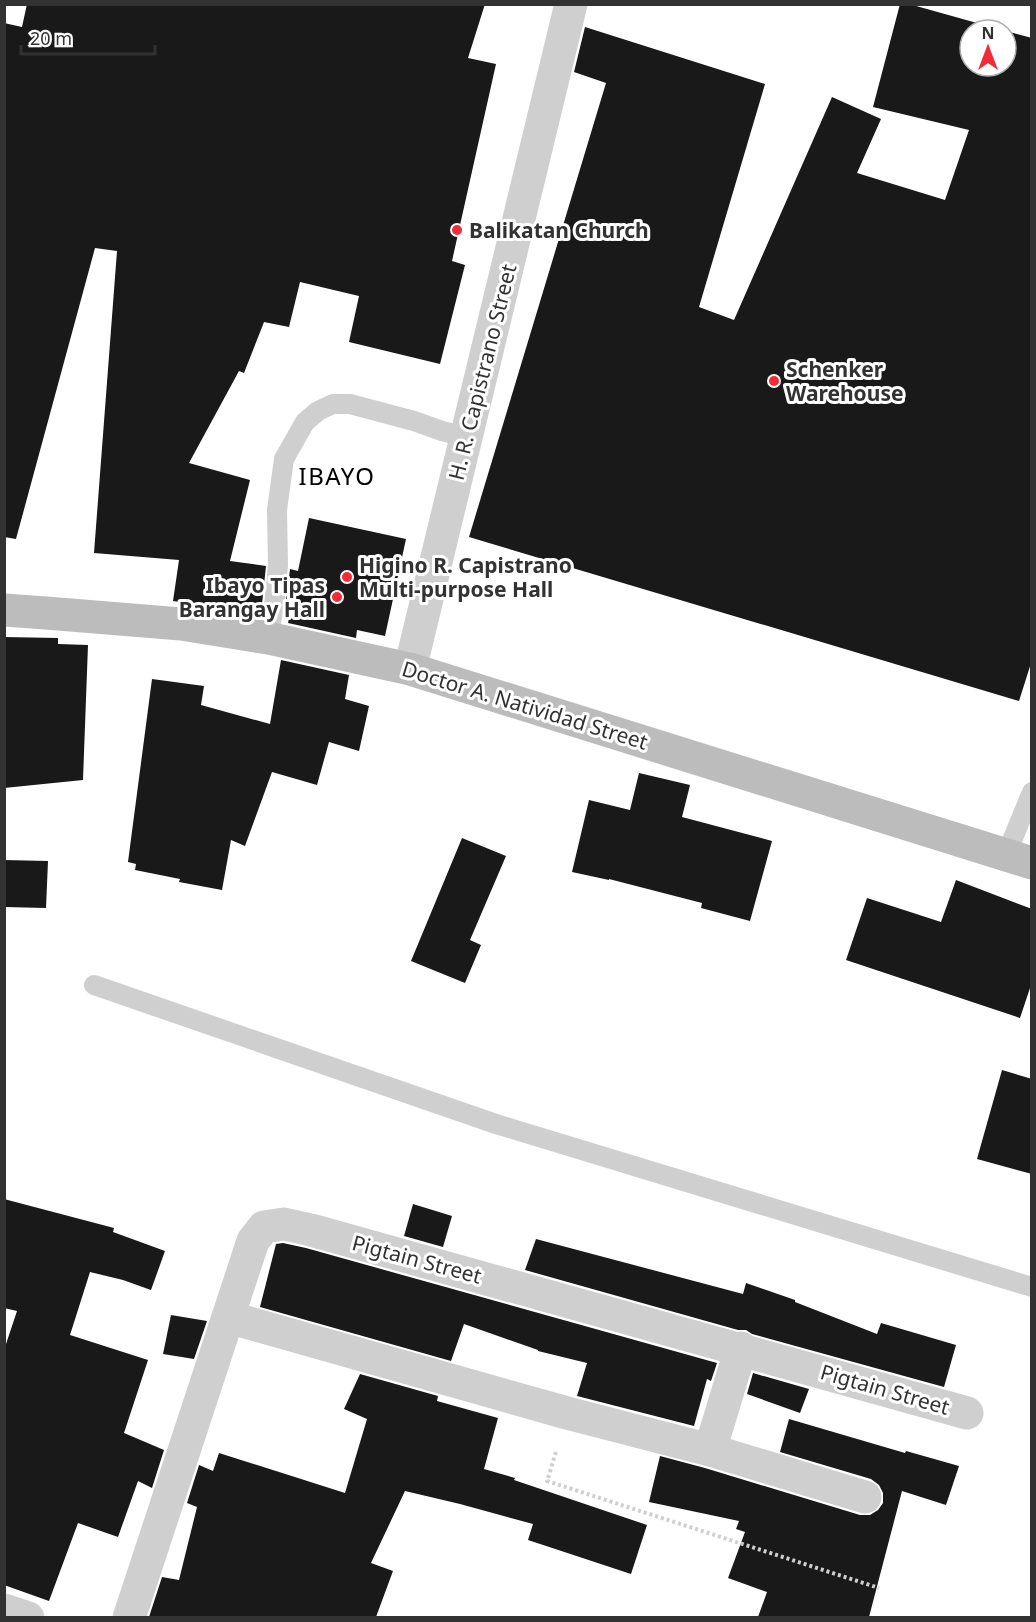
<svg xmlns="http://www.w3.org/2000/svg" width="1036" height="1622" font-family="'Noto Sans',sans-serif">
<rect width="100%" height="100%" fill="#fff"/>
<!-- building -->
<g fill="#191919">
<path d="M27 4H485L468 58 496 64 452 261 465 265 440 364 349 342 359 296 300 282 289 327 264 322 244 373 239 371 189 463 250 480 230 561 266 566 261 614 173 601 179 560 94 553 117 251 95 248 16 539 4 537V23L22 27Z"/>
<path d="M900 4H909L1002 30H970V66H1006V31L1032 38V660L1019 701 469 537 606 83 574 72 585 27 765 84 699 307 734 320 832 97 881 119 857 173 945 200 969 130 873 107Z"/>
<path d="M309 518 406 539 385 636 357 630 356 638 288 623 289 618 284 617 290 569 298 571Z"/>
<path d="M4 637 58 638V644L88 645 83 780 4 788Z"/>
<path d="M281 660 349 675 345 699 369 706 359 751 329 742 317 785 272 772 245 846 231 840 222 890 179 882 180 879 135 870 136 864 128 862 152 679 204 686 201 705 270 724Z"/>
<path d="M639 773 690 785 682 817 772 841 750 921 701 908 702 903 609 879V880L572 872 589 800 630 810Z"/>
<path d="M462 838 506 856 470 940 481 945 465 983 411 961Z"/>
<path d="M4 860 48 861 46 908 4 907Z"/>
<path d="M956 880 1032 909V982L1020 1018 846 960 867 898 941 922Z"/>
<path d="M1002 1070 1032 1079V1174L977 1159Z"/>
<path d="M4 1199 114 1228 113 1232 165 1251 151 1290 123 1280 90 1272 70 1335 148 1360 124 1433 164 1450 152 1488 138 1481 118 1537 78 1523 49 1601 4 1585V1350L17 1311 4 1308Z"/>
<path d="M413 1204 452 1216 443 1247 404 1236Z"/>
<path d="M536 1239 743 1294 746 1283 795 1300V1302L877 1334 881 1323 956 1345 944 1387 752 1334 746 1330H738L525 1270Z"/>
<path d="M283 1243 306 1248 717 1363 711 1381 707 1379 694 1426 577 1396 587 1363 538 1351V1350L464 1324 451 1361 260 1307 276 1244Z"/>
<path d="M171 1315 207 1321 194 1359 163 1354Z"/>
<path d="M753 1373 809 1389 800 1413 747 1394Z"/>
<path d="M360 1374 438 1396 437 1401 498 1418 484 1469 515 1478 514 1480 647 1525 631 1574 528 1540 533 1524 460 1504 405 1491 371 1563 393 1571 376 1617H149L162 1577 179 1580 197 1507 187 1503 199 1465 213 1471 219 1453 345 1493 367 1419 344 1409Z"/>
<path d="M789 1419 905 1453 906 1451 959 1466 946 1505 902 1491 869 1617H758L767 1592 728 1578 745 1532 736 1529 739 1521 649 1502 660 1456 705 1468 860 1515H870L878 1510 883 1503V1493L879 1485 871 1479 780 1452Z"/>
</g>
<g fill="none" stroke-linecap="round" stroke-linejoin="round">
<!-- path -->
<path stroke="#cfcfcf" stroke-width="4" stroke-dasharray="3 3" stroke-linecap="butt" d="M556 1452 547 1481 879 1588"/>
<!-- service -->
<g stroke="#cfcfcf" stroke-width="20">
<path d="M268 638 274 607 278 565 277 510 284 459 305 422 318 411 333 404H350L414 421 442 431 466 437"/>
<path d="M1006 855 1032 792"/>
<path d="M94 985 496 1124 1032 1287"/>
</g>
<!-- minor -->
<g stroke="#cfcfcf" stroke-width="33">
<path d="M228 1317 567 1413 710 1450 865 1497"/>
<path d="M710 1450 741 1348"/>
<path d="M4 1610 28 1618"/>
<path d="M129 1618 253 1241 264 1227 284 1224 311 1230 967 1413"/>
</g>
<!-- tertiary -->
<path stroke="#cfcfcf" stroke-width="33" d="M410 669 571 4"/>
<!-- secondary -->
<path stroke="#bcbcbc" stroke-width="33" d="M4 610 46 613 181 624 268 638 410 669 1032 863"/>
</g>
<!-- markers -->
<g fill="#f32a37" stroke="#fff" stroke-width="2">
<circle cx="457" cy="230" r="6"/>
<circle cx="774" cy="381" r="6"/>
<circle cx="347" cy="577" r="6"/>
<circle cx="337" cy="597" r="6"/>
</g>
<g text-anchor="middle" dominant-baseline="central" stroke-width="6" stroke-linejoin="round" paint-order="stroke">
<!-- poi labels -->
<g font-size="21" font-weight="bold" fill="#323232" stroke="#fff" text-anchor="start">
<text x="469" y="230">Balikatan Church</text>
<text x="786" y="369">Schenker<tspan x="786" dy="24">Warehouse</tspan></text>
<text x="359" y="565">Higino R. Capistrano<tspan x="359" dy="24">Multi-purpose Hall</tspan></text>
<text x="325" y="585" text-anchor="end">Ibayo Tipas<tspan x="325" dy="24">Barangay Hall</tspan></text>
</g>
<!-- street labels -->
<g font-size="21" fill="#323232" stroke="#fff">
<text transform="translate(482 372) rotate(-76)">H. R. Capistrano Street</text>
<text transform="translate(525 705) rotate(17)">Doctor A. Natividad Street</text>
<text transform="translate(417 1259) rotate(15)">Pigtain Street</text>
<text transform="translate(885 1389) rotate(16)">Pigtain Street</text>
</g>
<!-- quarter labels -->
<g font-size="24" letter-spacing="1.5" fill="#000" stroke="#fff">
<text x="337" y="475">IBAYO</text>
</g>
</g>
<!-- border -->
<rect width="1036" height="1622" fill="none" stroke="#323232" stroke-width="12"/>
<!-- north arrow -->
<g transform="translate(988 48)"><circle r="28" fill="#ffffff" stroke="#adadad" stroke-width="1.5"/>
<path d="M0-4.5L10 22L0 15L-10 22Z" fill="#f32a37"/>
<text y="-9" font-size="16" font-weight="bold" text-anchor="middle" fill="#323232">N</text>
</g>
<!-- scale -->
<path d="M21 45v9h134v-9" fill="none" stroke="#323232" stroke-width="3"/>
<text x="30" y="45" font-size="18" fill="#323232" stroke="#ffffff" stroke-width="4.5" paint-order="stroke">20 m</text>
</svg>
